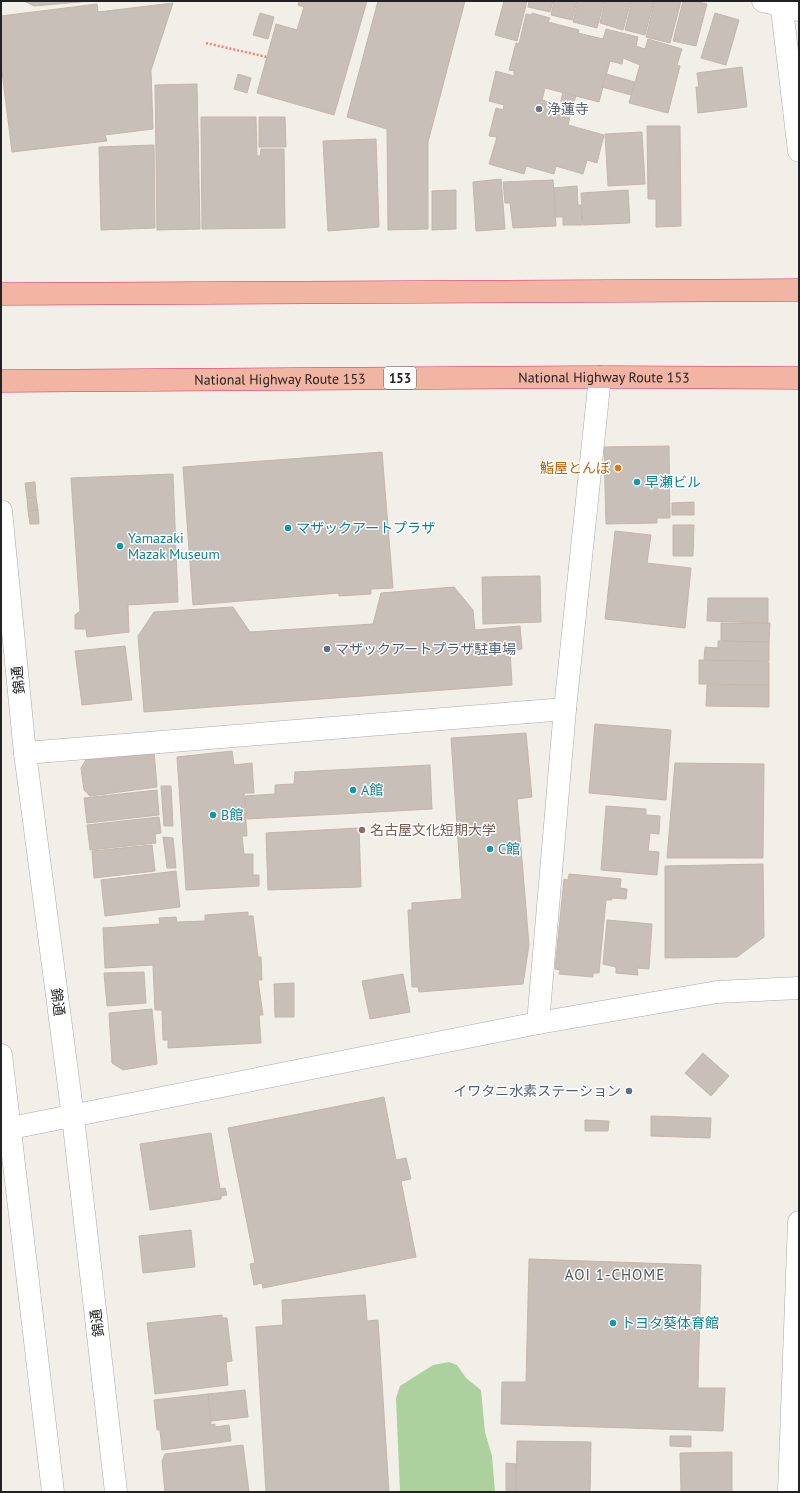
<svg xmlns="http://www.w3.org/2000/svg" width="800" height="1493" font-family="'PT Sans','Noto Sans JP',sans-serif">
<rect width="100%" height="100%" fill="#f2efe9"/>
<!-- forest -->
<path fill="#add19e" d="M449 1362 457 1365 466 1378 481 1390 485 1432 492 1456 495 1492H400L396 1398 400 1386 433 1365Z"/>
<!-- building -->
<g fill="#c7bfb8" stroke="#c4b6ab">
<path d="M24 1H91L34 6Z"/>
<path d="M299 1H367L334 115 257 93 276 24 297 30 304 7 298 5Z"/>
<path d="M378 1H465L428 142V229L388 230 387 129 347 117Z"/>
<path d="M504 1H527L517 41 495 35Z"/>
<path d="M529 1H553L550 12 528 7Z"/>
<path d="M554 1H577L572 20 551 15Z"/>
<path d="M578 1H604L597 28 573 22Z"/>
<path d="M605 1H631L623 30 600 23Z"/>
<path d="M632 1H654L645 35 625 30Z"/>
<path d="M655 1H681L670 43 646 37Z"/>
<path d="M683 1H694L707 4 696 46 673 41Z"/>
<path d="M173 3 151 70 153 129 105 135 107 141 12 152 1 64V16L97 4 98 12Z"/>
<path d="M260 13 274 17 268 39 253 35Z"/>
<path d="M532 13 550 18 548 22 579 30 578 33 603 39 606 29 638 37 636 46 645 49 648 39 682 49 677 65 680 66 668 113 629 103 640 65 623 58 622 64 610 61 599 102 545 88 542 100 572 108 568 125 604 135 597 163 587 160 583 174 556 166 554 174 526 166 524 174 489 164 497 137 489 136 496 108 503 110 504 105 489 101 496 71 514 76V71L509 70 516 43 519 44 526 14 532 15Z"/>
<path d="M715 13 739 20 726 65 701 58Z"/>
<path d="M742 67 747 107 698 113 696 87H699L697 73Z"/>
<path d="M238 74 251 78 247 93 234 89Z"/>
<path d="M606 74 635 82 631 95 602 87Z"/>
<path d="M197 84 200 229 157 230 155 85Z"/>
<path d="M563 92 576 96 572 108 560 105Z"/>
<path d="M201 117H256L257 156H260L261 149H284L285 228 202 229Z"/>
<path d="M259 117H285L286 147H259Z"/>
<path d="M647 126H680L681 226 656 227V199H648Z"/>
<path d="M642 132 645 184 608 186 605 134Z"/>
<path d="M376 139 379 227 328 231 323 141Z"/>
<path d="M154 145 155 228 101 230 99 147Z"/>
<path d="M501 179 505 229 476 231 473 182Z"/>
<path d="M553 180 556 226 513 228 510 203H505L503 182Z"/>
<path d="M577 186 578 205H581L582 225H563V217H556L554 188Z"/>
<path d="M456 190V229L432 230V191Z"/>
<path d="M628 190 630 223 583 225 581 193Z"/>
<path d="M669 446 670 518H657V523L606 524 604 447Z"/>
<path d="M382 452 393 588 371 589V594L339 596V593L193 605 183 467Z"/>
<path d="M173 474 178 602 128 605 129 632 87 637 86 629H75V615L80 611 71 478Z"/>
<path d="M35 482 36 497 27 498 25 483Z"/>
<path d="M36 497 38 510 28 511 27 498Z"/>
<path d="M694 502V515H672V503Z"/>
<path d="M38 510 39 524H30L28 511Z"/>
<path d="M673 525H694L693 556H673Z"/>
<path d="M615 531 651 535 647 563 691 568 685 628 605 619Z"/>
<path d="M540 576 541 622 483 624 482 577Z"/>
<path d="M454 587 473 610 475 630 520 626 522 649 510 650 512 685 144 712 138 636 154 612 233 607 250 632 373 624 381 593Z"/>
<path d="M708 598H768V623L707 621Z"/>
<path d="M721 623H770L769 642 721 641Z"/>
<path d="M718 641 769 642V661L704 660 705 647 718 648Z"/>
<path d="M125 646 132 700 82 705 75 651Z"/>
<path d="M699 660 769 662V685L699 684Z"/>
<path d="M707 685H769V707L706 706Z"/>
<path d="M595 724 671 730 666 800 589 793Z"/>
<path d="M526 733 532 797 517 799 529 945 523 984 419 992 418 987H412L408 910H412V903L462 899 451 738Z"/>
<path d="M154 751 157 787 90 796 84 790 81 768 87 758Z"/>
<path d="M232 751 234 765 252 763 254 793H244L247 836H242L244 854H253V875H259V886L186 890 177 757Z"/>
<path d="M675 763 764 764 763 858H667Z"/>
<path d="M430 765 432 809 247 819 245 796 275 794V785L294 784 295 772Z"/>
<path d="M161 786H171L173 826H164Z"/>
<path d="M157 790 159 815 87 823 84 798Z"/>
<path d="M606 806 646 809V815L660 816 659 834 650 833 648 851 659 852 657 875 601 870Z"/>
<path d="M159 817 161 833 155 834 156 843 90 850 87 825Z"/>
<path d="M359 828 361 887 268 890 266 833Z"/>
<path d="M163 837 173 838 176 868H167Z"/>
<path d="M152 845 155 871 94 878 92 851Z"/>
<path d="M763 864 764 937 737 957 665 958V866Z"/>
<path d="M176 871 180 907 105 916 101 880Z"/>
<path d="M569 874 621 879 620 888 627 889 626 899 611 898 612 900H606L599 973H593V977L559 974 560 970 555 969 564 879 568 880Z"/>
<path d="M248 912V916H253L258 957H261L262 980H258L263 1015H259L261 1043 168 1048V1040H163L162 1010H155L153 965 105 968 103 928 160 924 159 918 176 917 177 922 205 921V915Z"/>
<path d="M607 920 652 924 649 969 637 968 638 975 616 973V967L603 964Z"/>
<path d="M144 972 146 1003 107 1006 104 973Z"/>
<path d="M403 974 410 1012 370 1019 362 981Z"/>
<path d="M294 983V1017H275L274 984Z"/>
<path d="M152 1009 157 1064 123 1070 112 1063 109 1013Z"/>
<path d="M703 1053 729 1076 711 1096 685 1073Z"/>
<path d="M384 1097 396 1160 406 1158 411 1179 401 1181 416 1257 263 1288 262 1283 254 1285 250 1264 255 1263 228 1128Z"/>
<path d="M651 1116 711 1118 710 1138 651 1136Z"/>
<path d="M585 1120 609 1121 608 1131H585Z"/>
<path d="M211 1133 220 1189 225 1188 227 1195 221 1196V1199L150 1210 140 1144Z"/>
<path d="M191 1230 195 1267 143 1273 139 1236Z"/>
<path d="M529 1259 701 1265 698 1388H725L723 1431 501 1424 502 1382H526Z"/>
<path d="M365 1295 367 1321 378 1320 389 1492H266L256 1327 283 1325 282 1300Z"/>
<path d="M222 1315V1318H227L232 1361 226 1362 228 1385 155 1394 147 1323Z"/>
<path d="M245 1390 248 1417 211 1421 208 1394Z"/>
<path d="M208 1394 211 1425 215 1424V1427L229 1425 231 1441 162 1450 160 1430H157L154 1400Z"/>
<path d="M670 1436H691V1447L670 1446Z"/>
<path d="M517 1441 591 1442 590 1492H516Z"/>
<path d="M243 1445 249 1492H165L162 1461 165 1454Z"/>
<path d="M732 1452V1492H681L680 1453Z"/>
<path d="M506 1463 516 1464V1492H506Z"/>
</g>
<g fill="none" stroke-linecap="round" stroke-linejoin="round">
<!-- minor casing -->
<g stroke="#a9a9a9" stroke-width="23">
<g id="minor">
<path d="M763 1 799 10"/>
<path d="M25 753 565 709"/>
<path d="M538 1023 565 709 600 377"/>
</g>
</g>
<!-- tertiary casing -->
<g stroke="#a9a9a9" stroke-width="23">
<g id="tertiary">
<path d="M781 1 799 151"/>
<path d="M1 511 25 753 73 1117 116 1492"/>
<path d="M1 1055 53 1492"/>
<path d="M1 1130 538 1023 717 992 799 988"/>
<path d="M789 1492 799 1222"/>
</g>
</g>
<!-- trunk casing -->
<g stroke="#dc2a67" stroke-width="23">
<g id="trunk">
<path d="M1 294 799 290"/>
<path id="s1" d="M1 381 600 377 799 378"/>
</g>
</g>
<!-- path -->
<path stroke="#fa8072" stroke-width="2.5" stroke-dasharray="2 2" stroke-linecap="butt" d="M206 43 267 57"/>
<!-- minor -->
<use href="#minor" stroke="#fff" stroke-width="22"/>
<!-- tertiary -->
<use href="#tertiary" stroke="#fff" stroke-width="22"/>
<!-- trunk -->
<use href="#trunk" stroke="#f2b4a3" stroke-width="22"/>
</g>
<!-- markers -->
<circle fill="#6b7280" stroke="#fff" stroke-width="1.5" cx="539" cy="109" r="4"/>
<circle fill="#e8710a" stroke="#fff" stroke-width="1.5" cx="618" cy="468" r="4"/>
<g fill="#0f9aa8" stroke="#fff" stroke-width="1.5">
<circle cx="637" cy="482" r="4"/>
<circle cx="288" cy="528" r="4"/>
<circle cx="120" cy="546" r="4"/>
<circle cx="353" cy="790" r="4"/>
<circle cx="213" cy="815" r="4"/>
<circle cx="490" cy="849" r="4"/>
<circle cx="613" cy="1323" r="4"/>
</g>
<g fill="#5c6f8a" stroke="#fff" stroke-width="1.5">
<circle cx="327" cy="649" r="4"/>
<circle cx="629" cy="1091" r="4"/>
</g>
<circle fill="#8d6e63" stroke="#fff" stroke-width="1.5" cx="362" cy="830" r="4"/>
<g text-anchor="middle" dominant-baseline="central" stroke-width="3" stroke-linejoin="round" paint-order="stroke">
<!-- shield labels -->
<rect fill="#fff" stroke="#646464" stroke-width="1" x="384" y="367" width="32" height="22" rx="3"/>
<g font-size="13" font-weight="bold" fill="#222">
<text x="400" y="378">153</text>
</g>
<!-- worship labels -->
<g font-size="14" fill="#5b616d" stroke="#fff" text-anchor="start">
<text x="547" y="109">浄蓮寺</text>
</g>
<!-- street labels -->
<g font-size="14" fill="#222" stroke="#fff">
<text stroke="none"><textPath href="#s1" startOffset="603">National Highway Route 153</textPath></text>
<text stroke="none"><textPath href="#s1" startOffset="279">National Highway Route 153</textPath></text>
<text transform="translate(18 680) rotate(-96)">錦通</text>
<text transform="translate(58 1002) rotate(83)">錦通</text>
<text transform="translate(97 1323) rotate(-97)">錦通</text>
</g>
<!-- food labels -->
<g font-size="14" fill="#c56008" stroke="#fff" text-anchor="end">
<text x="610" y="468">鮨屋とんぼ</text>
</g>
<!-- culture labels -->
<g font-size="14" fill="#0d838f" stroke="#fff" text-anchor="start">
<text x="645" y="482">早瀬ビル</text>
<text x="296" y="528">マザックアートプラザ</text>
<text x="128" y="538">Yamazaki<tspan x="128" dy="16">Mazak Museum</tspan></text>
<text x="361" y="790">A館</text>
<text x="221" y="815">B館</text>
<text x="498" y="849">C館</text>
<text x="621" y="1323">トヨタ葵体育館</text>
</g>
<!-- service labels -->
<g font-size="14" fill="#4e5e75" stroke="#fff" text-anchor="start">
<text x="335" y="649">マザックアートプラザ駐車場</text>
<text x="621" y="1091" text-anchor="end">イワタニ水素ステーション</text>
</g>
<!-- education labels -->
<g font-size="14" fill="#785e54" stroke="#fff" text-anchor="start">
<text x="370" y="830">名古屋文化短期大学</text>
</g>
<!-- neighbourhood labels -->
<g font-size="15" letter-spacing="1" fill="#555" stroke="#fff">
<text x="615" y="1274">AOI 1-CHOME</text>
</g>
</g>
<!-- border -->
<rect width="800" height="1493" fill="none" stroke="#222222" stroke-width="4"/>
</svg>
